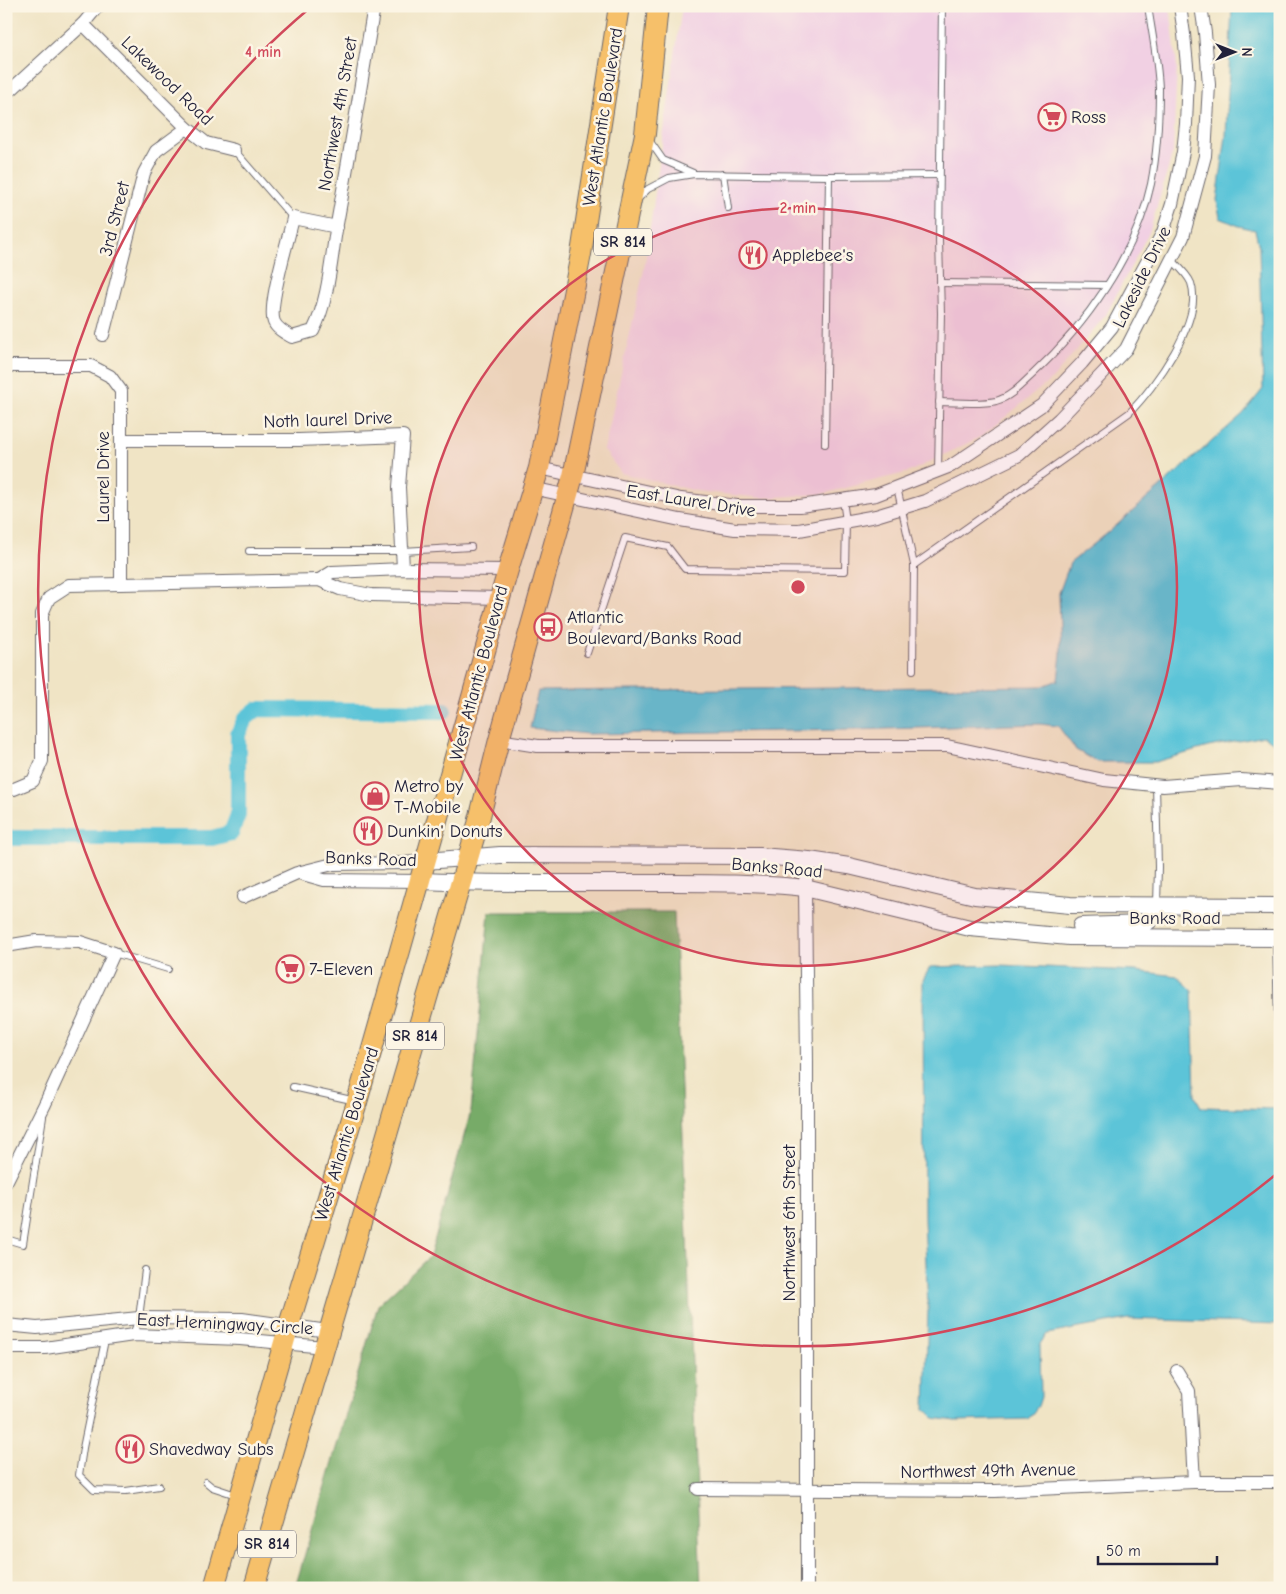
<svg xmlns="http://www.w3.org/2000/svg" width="1286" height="1594" font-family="'Comic Neue',sans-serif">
<rect width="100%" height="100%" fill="#fcf5e5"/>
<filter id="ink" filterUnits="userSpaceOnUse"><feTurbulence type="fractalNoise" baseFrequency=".02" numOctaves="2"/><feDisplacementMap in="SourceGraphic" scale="10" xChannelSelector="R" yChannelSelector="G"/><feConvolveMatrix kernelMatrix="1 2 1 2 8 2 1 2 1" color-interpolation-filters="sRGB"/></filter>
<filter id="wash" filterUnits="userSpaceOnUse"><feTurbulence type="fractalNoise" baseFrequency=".0096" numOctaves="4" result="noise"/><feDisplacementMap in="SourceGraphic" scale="20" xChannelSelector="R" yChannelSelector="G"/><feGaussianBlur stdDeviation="1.12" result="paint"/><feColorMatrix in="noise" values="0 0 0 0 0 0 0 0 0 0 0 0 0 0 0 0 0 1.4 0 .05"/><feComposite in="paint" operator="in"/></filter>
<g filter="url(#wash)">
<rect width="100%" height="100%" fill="#f0e4c5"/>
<!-- built -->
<path fill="#f1d0e3" d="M682 6H1170L1177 66 1173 152 1150 230 1106 315 1053 378 982 436 909 472 822 494 762 498 697 491 621 473 604 450 644 270Z"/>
<!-- forest -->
<path fill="#77ab67" stroke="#4c6651" d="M489 912H674L701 1588H295L378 1305 430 1256 471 1111Z"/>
<!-- water -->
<g fill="#5bc4d8" stroke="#3e738a">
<path d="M1232 6H1280V747L1264 736 1208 747 1155 762H1098L1076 750 1058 726 1040 724 854 730 587 734 530 728 538 691 1043 686 1058 680 1061 654 1059 593 1070 563 1109 532 1243 414 1263 389 1259 247 1255 230 1239 226 1220 218 1217 200 1226 136Z"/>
<path d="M1000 965 1135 971 1177 976 1192 990 1195 1096 1201 1107 1280 1109V1324L1128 1319 1047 1334 1040 1344 1041 1397 1038 1406 1028 1419 955 1421 934 1418 925 1409 928 1308 924 1219 923 980 930 967Z"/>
</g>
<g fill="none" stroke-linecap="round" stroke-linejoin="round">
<!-- canal -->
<path stroke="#5bc4d8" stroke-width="16" d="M6 838H212L231 833 238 815V734L245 719 257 709 444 711"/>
</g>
</g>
<g filter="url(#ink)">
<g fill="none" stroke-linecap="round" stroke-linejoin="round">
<!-- service casing -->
<g stroke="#6a666b" stroke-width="8">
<g id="service">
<path d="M649 140 663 160 693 173"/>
<path d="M234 150 293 218"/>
<path d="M723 174 728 208"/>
<path d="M638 199 648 189 669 178 694 174 829 176 939 175"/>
<path d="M940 283 1107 285"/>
<path d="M939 402C957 402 979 405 996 401 1011 397 1022 384 1033 374 1085 326 1136 255 1151 184 1157 154 1159 120 1159 89 1158 62 1152 33 1148 6"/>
<path d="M825 444 829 176"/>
<path d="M938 471 941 313 939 241 942 6"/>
<path d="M897 487 914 565 1129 413C1154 388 1204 320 1191 283 1188 275 1178 266 1172 260"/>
<path d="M249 551H403L471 547"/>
<path d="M587 653 625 538 668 547 685 569 845 571 846 521 843 500"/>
<path d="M913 670 914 565"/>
<path d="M1156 785 1158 867 1157 904"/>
<path d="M1276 940 1278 1024H1280"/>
<path d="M114 953 168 969"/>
<path d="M293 1087 356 1101"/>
<path d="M6 1239 23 1244 43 1117"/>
<path d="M133 1335 139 1318 145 1270"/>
<path d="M105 1340 83 1448 79 1475 94 1490 126 1491 159 1486"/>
<path d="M206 1482 212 1487 239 1496"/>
</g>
</g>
<!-- minor casing -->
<g stroke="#6a666b" stroke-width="14">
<g id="minor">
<path d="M83 24 187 128 206 143 234 150"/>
<path d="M6 91 12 89 83 24 98 6"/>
<path d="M337 227 293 218C289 238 267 306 274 322 277 329 285 333 292 337L313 331C329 300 331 258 337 224 350 152 362 79 374 6"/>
<path d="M103 335 144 173 156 151 187 128"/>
<path d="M6 366H91L110 376 121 391V583"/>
<path d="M121 440H299L403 436 399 487 403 569"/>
<path d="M539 468 681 499 737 506H800L876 495 951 466 1042 405 1082 363 1112 327 1163 232 1172 204 1183 152 1186 124 1188 76 1184 34 1180 6"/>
<path d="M532 488 680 520 735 529 799 530 876 516 925 501 1019 455 1059 419 1126 349 1183 237 1205 156 1209 85 1205 33 1201 6"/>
<path d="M319 580 332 572 403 569 508 570"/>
<path d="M499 740 538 746H947L1104 780 1163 786 1241 780 1280 783"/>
<path d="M6 789H14L33 781 42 761V614L49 598 69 585 319 580 340 589 371 595 500 598"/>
<path d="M299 873 324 880 420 881"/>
<path d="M243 897 297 873 333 864 403 863 426 861"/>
<path d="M6 946 36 941 80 942 114 953 45 1104 6 1182"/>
<path d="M6 1325 37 1328 139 1318 242 1319 328 1331"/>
<path d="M6 1348H45L133 1335 240 1339 324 1347"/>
<path d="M1177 1371 1189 1391 1194 1482"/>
<path d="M698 1489 995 1491 1194 1482H1280"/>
<path d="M807 1588V1062L805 888 809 860"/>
</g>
</g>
<!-- tertiary casing -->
<g stroke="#6a666b" stroke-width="18">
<g id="tertiary">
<path d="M426 861 500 855 760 856 809 860 849 866 975 896 1070 905 1280 906"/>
<path d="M420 881C494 884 567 883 641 883 696 883 750 882 805 888L970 928 1069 937 1280 938"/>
<path d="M1081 926 1145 924 1151 919 1157 906"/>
</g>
</g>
<!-- primary casing -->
<g stroke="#6a666b" stroke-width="22">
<g id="primary">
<path d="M214 1588 289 1325 357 1102 508 570 539 468 581 254 619 6"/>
<path d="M254 1588 478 824 499 740 573 476 645 134 658 6"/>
</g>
</g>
<!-- service -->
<use href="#service" stroke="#fff" stroke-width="6"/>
<!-- minor -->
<use href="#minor" stroke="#fff" stroke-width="12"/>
<!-- tertiary -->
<use href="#tertiary" stroke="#fff" stroke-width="16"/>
<!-- primary -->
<use href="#primary" stroke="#f6c06b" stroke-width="20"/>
</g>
</g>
<!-- distance rings -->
<circle cx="798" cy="587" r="379" fill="#d1495b" fill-opacity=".12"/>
<g fill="none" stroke="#d1495b" stroke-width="2.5">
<circle cx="798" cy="587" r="379"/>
<path d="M1280 1171A757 757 0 0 1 311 7"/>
</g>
<!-- icons -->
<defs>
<g id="supermarket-ring" transform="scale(1.4375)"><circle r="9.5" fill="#fcf5e5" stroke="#d1495b" stroke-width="1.5"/><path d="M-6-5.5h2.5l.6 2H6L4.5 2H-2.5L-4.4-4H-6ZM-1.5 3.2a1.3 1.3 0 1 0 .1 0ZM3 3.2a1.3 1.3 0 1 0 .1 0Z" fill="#d1495b"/></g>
<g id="restaurant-ring" transform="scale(1.4375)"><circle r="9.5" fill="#fcf5e5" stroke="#d1495b" stroke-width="1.5"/><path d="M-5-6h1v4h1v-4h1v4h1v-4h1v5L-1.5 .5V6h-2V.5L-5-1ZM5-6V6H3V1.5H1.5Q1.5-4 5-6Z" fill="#d1495b"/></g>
<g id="bus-ring" transform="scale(1.4375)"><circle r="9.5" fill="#fcf5e5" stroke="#d1495b" stroke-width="1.5"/><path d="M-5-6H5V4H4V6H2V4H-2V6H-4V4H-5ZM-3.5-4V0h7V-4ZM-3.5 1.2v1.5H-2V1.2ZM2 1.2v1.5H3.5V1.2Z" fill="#d1495b"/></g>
<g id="shop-ring" transform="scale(1.4375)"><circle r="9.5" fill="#fcf5e5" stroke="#d1495b" stroke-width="1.5"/><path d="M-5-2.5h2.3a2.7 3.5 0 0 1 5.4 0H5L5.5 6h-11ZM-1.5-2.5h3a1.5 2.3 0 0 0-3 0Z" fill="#d1495b"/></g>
</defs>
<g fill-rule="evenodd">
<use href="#supermarket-ring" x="1052" y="117"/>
<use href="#restaurant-ring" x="753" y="255"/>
<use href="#bus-ring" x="548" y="627"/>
<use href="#shop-ring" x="375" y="796"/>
<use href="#restaurant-ring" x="368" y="831"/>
<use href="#supermarket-ring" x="290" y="969"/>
<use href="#restaurant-ring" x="130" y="1449"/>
</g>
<g text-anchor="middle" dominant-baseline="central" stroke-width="5" stroke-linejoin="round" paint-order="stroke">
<!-- shield labels -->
<g fill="#fcf5e5" stroke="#63616e" stroke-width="1">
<rect x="594" y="228.5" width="58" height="27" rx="4"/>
<rect x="386" y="1022.5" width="58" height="27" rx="4"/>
<rect x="238" y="1530.5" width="58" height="27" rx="4"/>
</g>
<g font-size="16" font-weight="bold" fill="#22223b">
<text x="623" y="242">SR 814</text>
<text x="415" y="1036">SR 814</text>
<text x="267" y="1544">SR 814</text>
</g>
<!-- street labels -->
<g font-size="18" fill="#22223b" stroke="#fcf5e5">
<text transform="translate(167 81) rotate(44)">Lakewood Road</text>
<text transform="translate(338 114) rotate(-80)">Northwest 4th Street</text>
<text transform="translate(603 117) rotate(-81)">West Atlantic Boulevard</text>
<text transform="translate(115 219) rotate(-76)">3rd Street</text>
<text transform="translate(1142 277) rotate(-64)">Lakeside Drive</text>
<text transform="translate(328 420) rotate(-2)">Noth laurel Drive</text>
<text transform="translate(103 477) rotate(-90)">Laurel Drive</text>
<text transform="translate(691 501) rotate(9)">East Laurel Drive</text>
<text transform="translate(479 673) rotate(-75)">West Atlantic Boulevard</text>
<text transform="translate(371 859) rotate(2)">Banks Road</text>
<text transform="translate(777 868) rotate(5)">Banks Road</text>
<text x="1175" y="918">Banks Road</text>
<text transform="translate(347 1134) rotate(-73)">West Atlantic Boulevard</text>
<text transform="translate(789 1223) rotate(-90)">Northwest 6th Street</text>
<text transform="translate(225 1324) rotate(3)">East Hemingway Circle</text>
<text transform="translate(988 1471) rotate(-1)">Northwest 49th Avenue</text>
</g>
<!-- poi labels -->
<g font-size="18" fill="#22223b" stroke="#fcf5e5" text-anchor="start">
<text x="1071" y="117">Ross</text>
<text x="772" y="255">Applebee's</text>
<text x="567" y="617">Atlantic<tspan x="567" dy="21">Boulevard/Banks Road</tspan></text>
<text x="394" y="786">Metro by<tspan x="394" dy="21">T-Mobile</tspan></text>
<text x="387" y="831">Dunkin' Donuts</text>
<text x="309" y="969">7-Eleven</text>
<text x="149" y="1449">Shavedway Subs</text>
</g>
</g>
<circle cx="798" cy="587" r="8" fill="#d1495b" stroke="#fcf5e5" stroke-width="2.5"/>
<g font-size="15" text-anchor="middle" font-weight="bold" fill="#d1495b" stroke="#fcf5e5" stroke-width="5" stroke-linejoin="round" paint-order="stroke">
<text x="263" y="57">4 min</text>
<text x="798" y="213">2 min</text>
</g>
<!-- margin -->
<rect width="1286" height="1594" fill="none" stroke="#fcf5e5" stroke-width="25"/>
<!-- north arrow -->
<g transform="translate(1234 52) rotate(90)" stroke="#fcf5e5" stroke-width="4" paint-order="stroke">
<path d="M0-4L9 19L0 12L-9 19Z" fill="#22223b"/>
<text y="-8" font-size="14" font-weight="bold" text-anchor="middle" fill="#22223b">N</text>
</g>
<!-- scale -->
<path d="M1098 1556v8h119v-8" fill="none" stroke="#22223b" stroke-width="2.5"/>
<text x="1106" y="1556" font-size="15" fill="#22223b" stroke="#fcf5e5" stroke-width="4" paint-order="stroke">50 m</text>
</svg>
